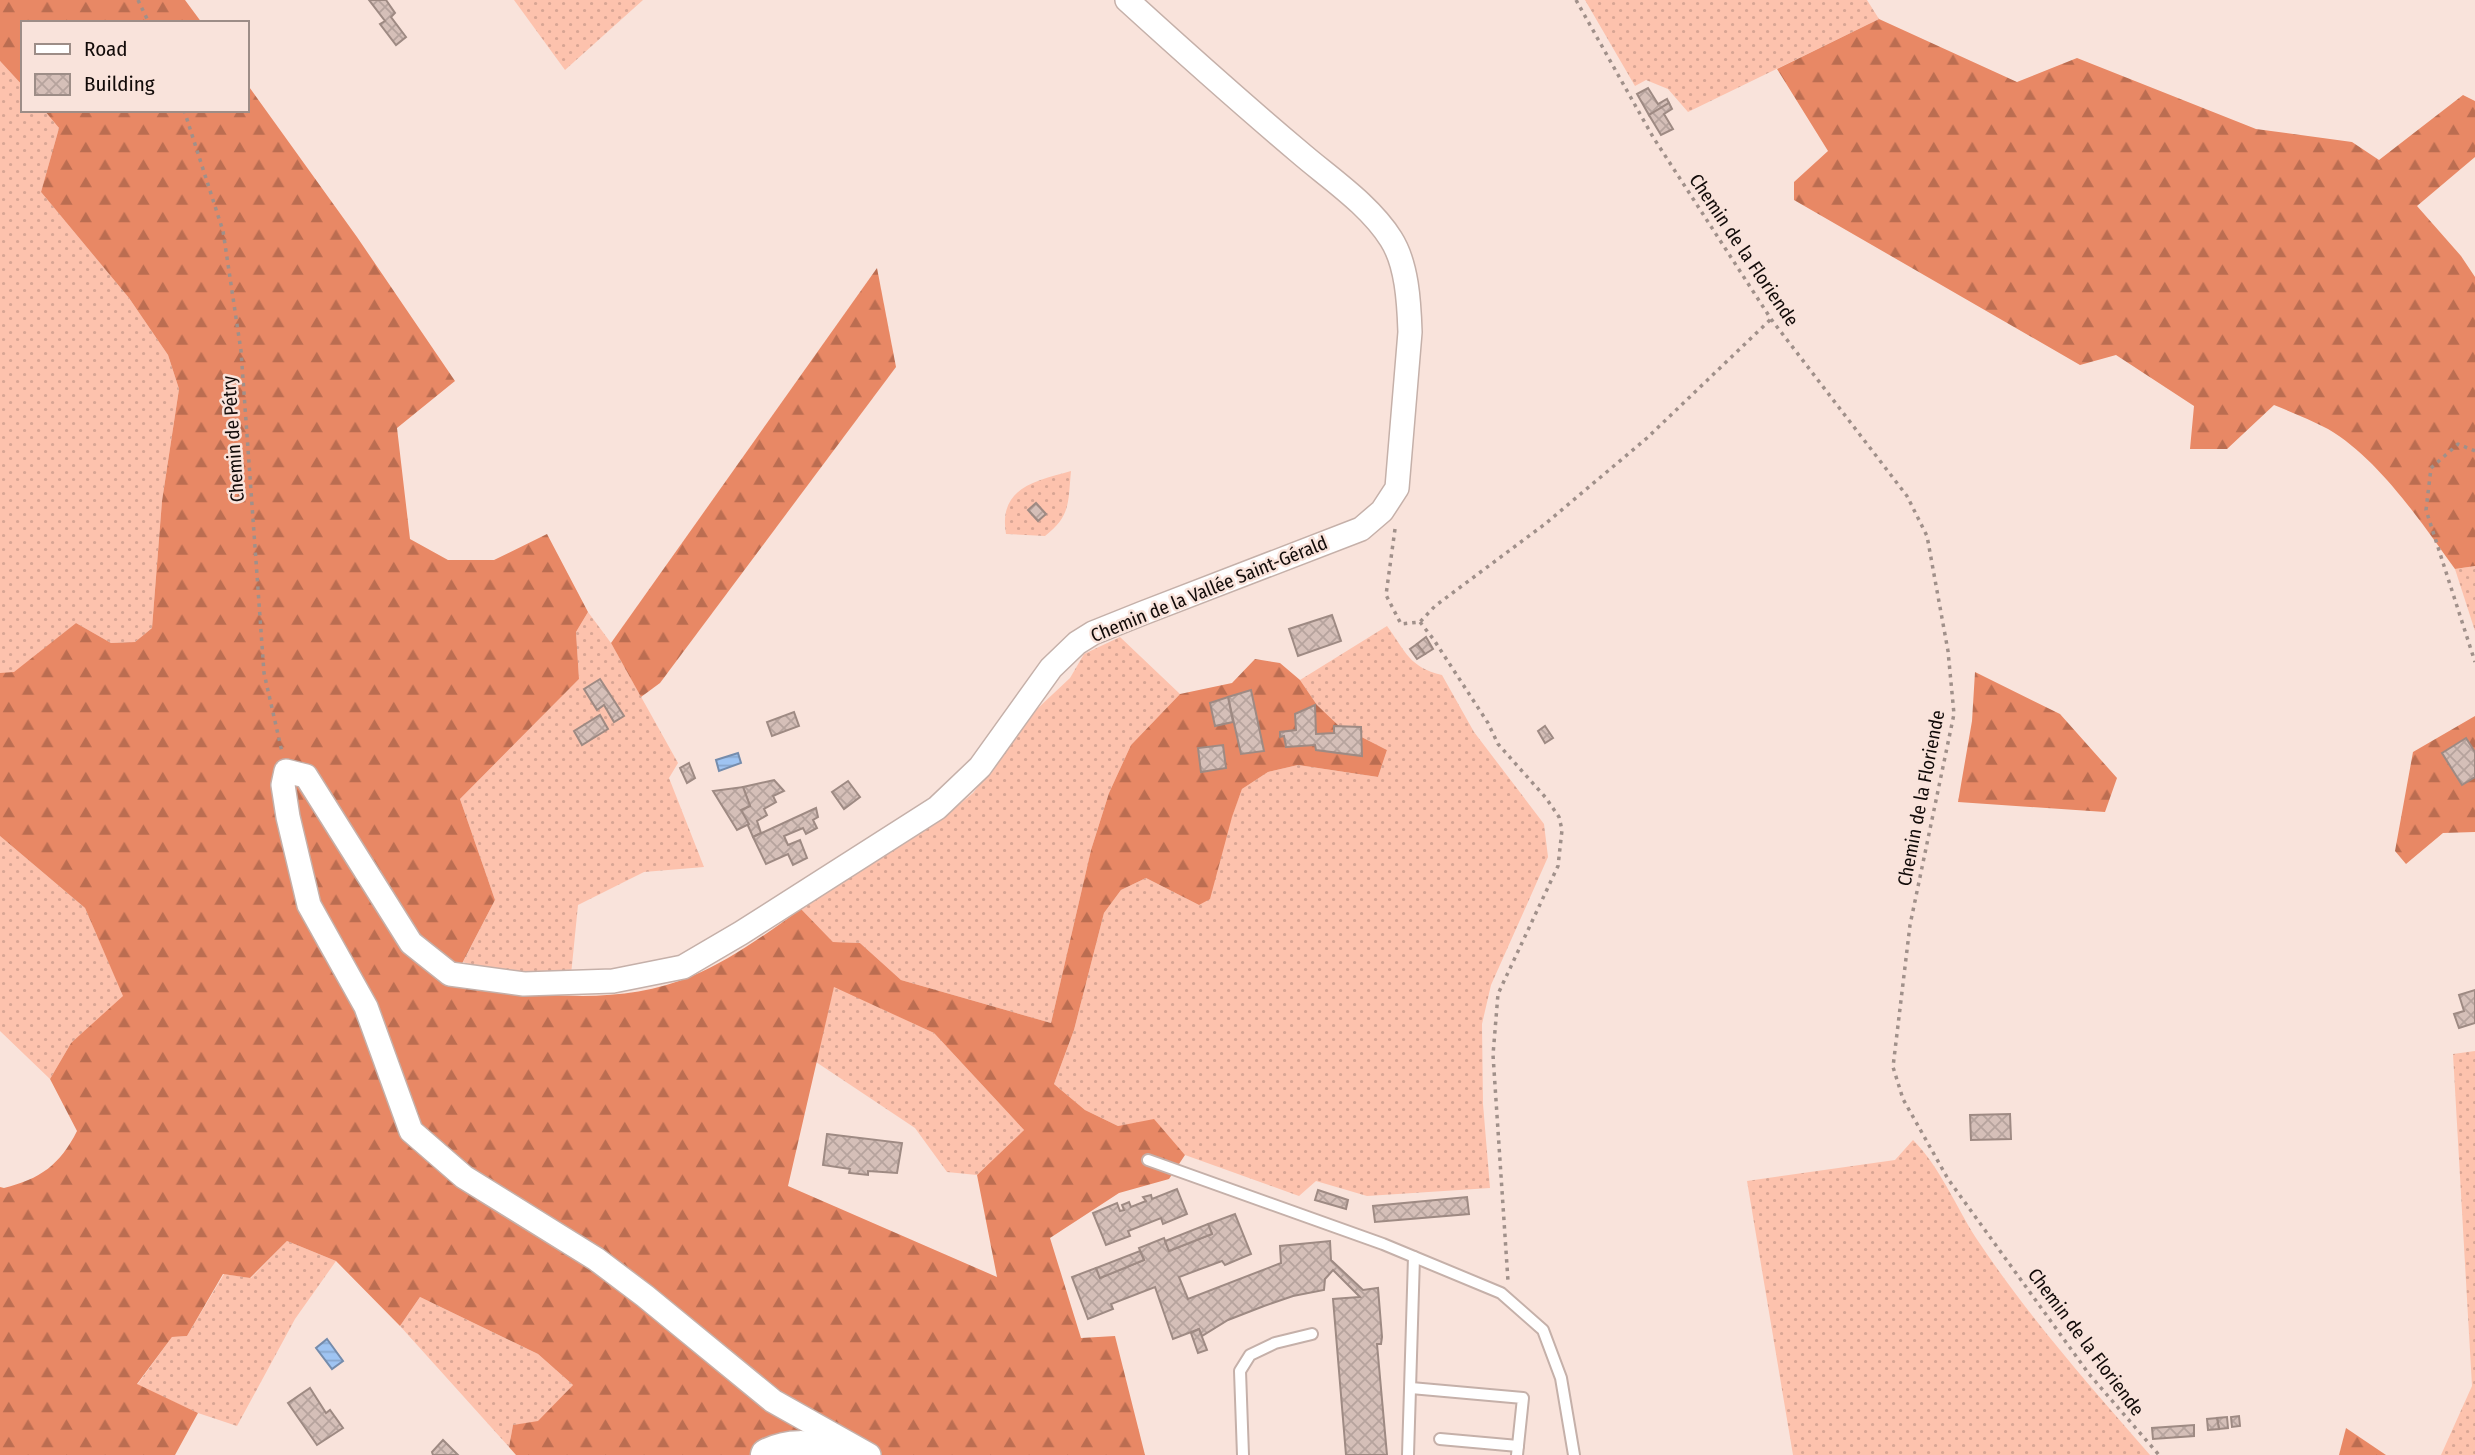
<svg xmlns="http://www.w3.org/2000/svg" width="2475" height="1455" font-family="'Fira Sans Condensed',sans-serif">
<defs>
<pattern id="grass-dots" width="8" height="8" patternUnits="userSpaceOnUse" patternTransform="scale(1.75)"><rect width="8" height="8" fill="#fdc2ad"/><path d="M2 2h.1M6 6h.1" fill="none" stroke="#d8a594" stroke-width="1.8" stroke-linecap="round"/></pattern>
<pattern id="forest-firs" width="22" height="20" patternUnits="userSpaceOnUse" patternTransform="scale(1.75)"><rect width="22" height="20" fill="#e88865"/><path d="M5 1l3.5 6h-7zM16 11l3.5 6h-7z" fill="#bb6d51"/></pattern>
<pattern id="water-rules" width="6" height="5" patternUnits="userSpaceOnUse" patternTransform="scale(1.75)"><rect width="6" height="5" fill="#9fc4f2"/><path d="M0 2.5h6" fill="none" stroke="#88a7ce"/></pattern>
<pattern id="building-cross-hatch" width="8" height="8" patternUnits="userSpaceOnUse" patternTransform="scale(1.75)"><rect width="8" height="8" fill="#d5bfb8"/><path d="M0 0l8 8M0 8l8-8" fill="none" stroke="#b6a39d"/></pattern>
</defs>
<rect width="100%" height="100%" fill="#f9e3db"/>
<!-- grass -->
<g fill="url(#grass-dots)">
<path d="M514 0H643L565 70Z"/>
<path d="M1585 0H1867L1879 19 1688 112 1668 89 1646 80 1635 86Z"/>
<path d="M0 61 23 86V110H44L59 128 41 192 129 298 168 355 179 389 162 501 152 628 135 642 111 643 76 623 14 673H0Z"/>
<path d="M1071 471C1068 502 1071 516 1045 536L1006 534C998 487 1036 481 1071 471Z"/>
<path d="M2475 566V631L2455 569Z"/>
<path d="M588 612 611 643 678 763 669 778 704 867 644 872 578 905 571 975 486 970 463 962 495 900 460 799 579 679 576 632Z"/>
<path d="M1387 626C1406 652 1409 667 1442 675L1474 732 1544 824 1548 857 1491 985 1482 1024 1483 1104 1490 1188 1367 1196 1316 1181 1299 1196 1185 1155 1154 1120 1118 1126 1085 1110 1054 1084 1074 1030 1104 913 1121 890 1146 878 1199 905 1242 789 1268 772 1298 765 1378 777 1387 750 1338 725 1317 705 1300 680Z"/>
<path d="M1120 637 1180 694 1131 745 1109 793 1091 850 1051 1023 901 980 860 943 833 942 801 909 937 823 973 793 1037 709 1070 678 1084 654Z"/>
<path d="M0 836 85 908 124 997 71 1043 50 1079 0 1031Z"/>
<path d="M834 986 934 1033 1024 1130 977 1175 947 1172 915 1128 816 1062Z"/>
<path d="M2475 1051V1455H2441L2472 1386 2453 1054Z"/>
<path d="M1913 1140C1940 1167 1955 1205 1976 1238 2027 1315 2089 1385 2150 1455H1793L1747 1181 1895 1160Z"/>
<path d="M287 1241 336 1261 295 1319 237 1426 198 1413 137 1385 172 1337 187 1336 224 1274 251 1278Z"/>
<path d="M420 1297 538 1354 573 1385 538 1422 513 1425 509 1447 400 1326Z"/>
</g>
<!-- forest -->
<g fill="url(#forest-firs)" fill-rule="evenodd">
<path d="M0 0H185L202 23H23V86L0 61Z"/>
<path d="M1879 19 2017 82 2077 58 2256 129 2352 142 2379 160 2463 95 2475 101V157L2417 206 2461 256 2475 277V566L2455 569C2422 523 2378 458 2328 429 2311 420 2291 412 2274 405L2227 449H2190L2194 406 2116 355 2080 365 1794 200V182L1828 151 1777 69Z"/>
<path d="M247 84 357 237 455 381 397 428 410 539 448 560H494L547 534 588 612 576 632 579 679 460 799 495 900 454 979C530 997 618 1007 692 976 727 962 769 932 801 909L833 942 860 943 901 980 1051 1023 1091 850 1109 793 1131 745 1180 694 1232 683 1255 659 1280 663 1300 680 1317 705 1338 725 1387 750 1378 777 1298 765 1268 772 1242 789 1232 817 1210 899 1199 905 1146 878 1121 890 1104 913 1074 1030 1054 1084 1085 1110 1118 1126 1154 1119 1185 1155 1169 1179 1119 1193 1050 1238 1081 1338 1115 1336 1145 1455H516L509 1447 513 1425 538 1421 573 1385 538 1354 420 1297 400 1326 336 1261 287 1241 250 1278 223 1274 187 1336 172 1337 137 1384 198 1413 175 1455H0V1187L4 1188C40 1179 60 1165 77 1131L50 1079 71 1043 123 996 85 908 0 836V673L14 672 76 623 111 643 135 642 152 628 162 501 179 389 168 355 129 298 41 192 59 128 44 110H247ZM834 987 934 1033 1024 1130 977 1175 997 1277 788 1186Z"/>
<path d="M877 268 896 367 660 683 641 697 611 643Z"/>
<path d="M1975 672 2060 714 2117 778 2105 812 1958 802 1972 721Z"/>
<path d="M2475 716V832L2443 833 2406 864 2395 851 2413 752Z"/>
<path d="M2346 1428 2386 1455H2339Z"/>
</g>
<!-- water -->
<g fill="url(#water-rules)" stroke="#758cac" stroke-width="2">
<path d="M738 753 741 763 719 771 716 760Z"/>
<path d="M327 1339 343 1361 332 1369 316 1348Z"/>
</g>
<!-- building -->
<g fill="url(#building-cross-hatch)" stroke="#9e8a83" stroke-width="2">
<path d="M369 0H386L395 13 391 17 406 37 396 45 380 24 385 21Z"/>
<path d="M1648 88 1658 104 1667 99 1669 103 1649 115 1637 94Z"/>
<path d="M1669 103 1672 109 1664 114 1673 129 1661 135 1649 115Z"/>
<path d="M1036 503 1046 514 1038 521 1028 510Z"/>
<path d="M1332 615 1341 641 1298 656 1289 629Z"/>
<path d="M1426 637 1433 649 1425 654 1417 644Z"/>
<path d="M1417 644 1425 654 1417 659 1410 649Z"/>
<path d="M600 679 624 716 614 722 604 705 597 710 584 689Z"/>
<path d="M1251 690 1264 751 1241 754 1228 697Z"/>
<path d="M1228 697 1233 722 1215 726 1210 703Z"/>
<path d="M1315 705 1316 734 1334 733V726L1361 727 1362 756 1316 750 1315 745 1286 747 1284 736 1280 737V732L1296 730 1295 714Z"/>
<path d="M794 712 799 726 772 736 767 722Z"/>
<path d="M600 715 608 729 582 745 574 731Z"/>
<path d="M1545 726 1553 738 1545 743 1538 731Z"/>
<path d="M2466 738 2475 752V777L2462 785 2442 753Z"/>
<path d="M1223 745 1226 768 1201 772 1198 748Z"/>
<path d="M689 763 695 778 687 783 680 768Z"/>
<path d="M774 780 784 791 773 796 776 802 764 809 767 815 757 821 761 833 753 837 741 810 750 806 743 787Z"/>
<path d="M848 781 860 797 844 809 832 792Z"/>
<path d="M743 787 750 806 741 810 749 824 737 830 713 791Z"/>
<path d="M816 808 818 817 813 820 817 828 806 834 803 828 784 836 788 845 800 840 807 858 793 865 788 854 766 864 753 837Z"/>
<path d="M2475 990V1023L2459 1028 2454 1014 2464 1011 2459 995Z"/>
<path d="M2010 1114 2011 1139 1971 1140 1970 1115Z"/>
<path d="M827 1134 902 1143 897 1173 868 1171V1175L849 1173 850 1169 823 1165Z"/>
<path d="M1177 1189 1187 1214 1163 1224 1161 1218 1128 1231 1130 1236 1106 1245 1093 1213 1117 1203 1120 1211 1124 1210 1122 1205 1129 1202 1131 1207 1146 1201 1143 1197 1151 1195 1152 1199Z"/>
<path d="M1318 1190 1348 1200 1346 1209 1315 1200Z"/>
<path d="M1467 1197 1469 1214 1375 1222 1373 1206Z"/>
<path d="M1235 1214 1251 1254 1225 1265 1222 1261 1179 1277 1188 1299 1281 1263 1280 1246 1330 1241 1331 1260 1363 1290 1378 1288 1382 1337 1381 1344H1377L1387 1455H1346L1333 1299 1360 1297 1333 1270 1325 1279 1324 1290 1293 1296 1264 1306 1228 1320 1202 1336 1199 1329 1173 1339 1155 1287 1111 1304 1113 1309 1088 1319 1072 1277 1096 1268 1100 1278 1144 1260 1139 1248 1164 1238 1169 1251 1212 1234 1208 1224Z"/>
<path d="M1208 1224 1212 1234 1169 1251 1165 1241Z"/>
<path d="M1140 1251 1144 1260 1100 1278 1096 1268Z"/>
<path d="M1199 1329 1207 1350 1198 1353 1191 1333Z"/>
<path d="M310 1388 326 1413 330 1410 343 1428 317 1445 288 1403Z"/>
<path d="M2239 1416 2240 1426 2232 1427 2231 1417Z"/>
<path d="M2227 1417 2228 1428 2219 1429 2217 1418Z"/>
<path d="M2217 1418 2219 1429 2208 1430 2207 1419Z"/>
<path d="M2194 1425V1436L2153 1439 2152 1428Z"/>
<path d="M443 1440 458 1455H433L432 1452Z"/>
</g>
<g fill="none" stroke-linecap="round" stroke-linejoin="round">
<!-- lane casing -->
<g stroke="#c5b0a9" stroke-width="14">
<g id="lane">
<path d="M1148 1160 1383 1244 1501 1293 1543 1330 1561 1378 1574 1455"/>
<path d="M1411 1388 1523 1398 1517 1455"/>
<path d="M1440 1439 1518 1446"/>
<path d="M1243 1455 1240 1371 1250 1355 1275 1343 1312 1334"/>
<path d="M1408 1455 1414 1257"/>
</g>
</g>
<!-- street casing -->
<g stroke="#c5b0a9" stroke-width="26">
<path id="street" d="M869 1455 773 1401 645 1296 596 1259 464 1177 411 1131 366 1007 309 905 288 817 283 785 286 771 306 776 411 943 450 974 524 984 613 981 683 967 741 933 937 808 980 767 1051 668 1077 643 1093 633 1143 613 1361 529 1382 511 1397 488 1410 332C1409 302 1407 264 1391 239 1369 204 1329 178 1298 151 1240 102 1183 51 1127 0"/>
</g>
<!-- secondary casing -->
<g stroke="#c5b0a9" stroke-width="35">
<path id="secondary" d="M767 1455C787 1445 812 1444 831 1455"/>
</g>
<!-- path -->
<g stroke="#a0908a" stroke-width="3.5" stroke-dasharray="3.5 5" stroke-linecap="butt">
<path d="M138 0 149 23"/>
<path d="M1576 0 1653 137 1771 319 1907 496 1927 536 1948 651 1954 714 1910 925 1893 1067 1903 1099 1948 1179 2089 1374 2159 1455"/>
<path d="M184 110 223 231 241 351 264 673 282 752"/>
<path d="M2475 451 2458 444 2431 468 2426 510 2475 662"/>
<path d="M1395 529 1386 595 1401 624 1420 622 1435 606 1545 524 1647 438 1771 319"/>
<path d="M1420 622 1434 640 1488 723 1498 744 1546 798 1559 817 1562 830 1558 866 1498 994 1493 1055 1508 1281"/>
</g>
<!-- lane -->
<use href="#lane" stroke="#fff" stroke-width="10"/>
<!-- street -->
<use href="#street" stroke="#fff" stroke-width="23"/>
<!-- secondary -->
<use href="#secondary" stroke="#fff" stroke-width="32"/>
</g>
<g text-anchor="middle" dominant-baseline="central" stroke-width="5" stroke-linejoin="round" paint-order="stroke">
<!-- street labels -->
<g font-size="19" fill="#120b09" stroke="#f9e3db">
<text transform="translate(1744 250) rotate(56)">Chemin de la Floriende</text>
<text transform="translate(233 439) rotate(-94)">Chemin de Pétry</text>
<text transform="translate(1209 589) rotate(-22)">Chemin de la Vallée Saint-Gérald</text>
<text transform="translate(1921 798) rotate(-79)">Chemin de la Floriende</text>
<text transform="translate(2086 1342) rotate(53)">Chemin de la Floriende</text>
</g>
</g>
<!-- legend -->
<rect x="21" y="21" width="228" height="91" fill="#f9e3db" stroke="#9d8d87" stroke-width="2"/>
<rect x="35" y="44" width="35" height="10" fill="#ffffff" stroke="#9d8d87" stroke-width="2"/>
<text x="84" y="56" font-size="21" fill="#120b09">Road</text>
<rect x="35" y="74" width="35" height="21" fill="url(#building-cross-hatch)" stroke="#9d8d87" stroke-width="2"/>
<text x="84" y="91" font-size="21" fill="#120b09">Building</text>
</svg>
